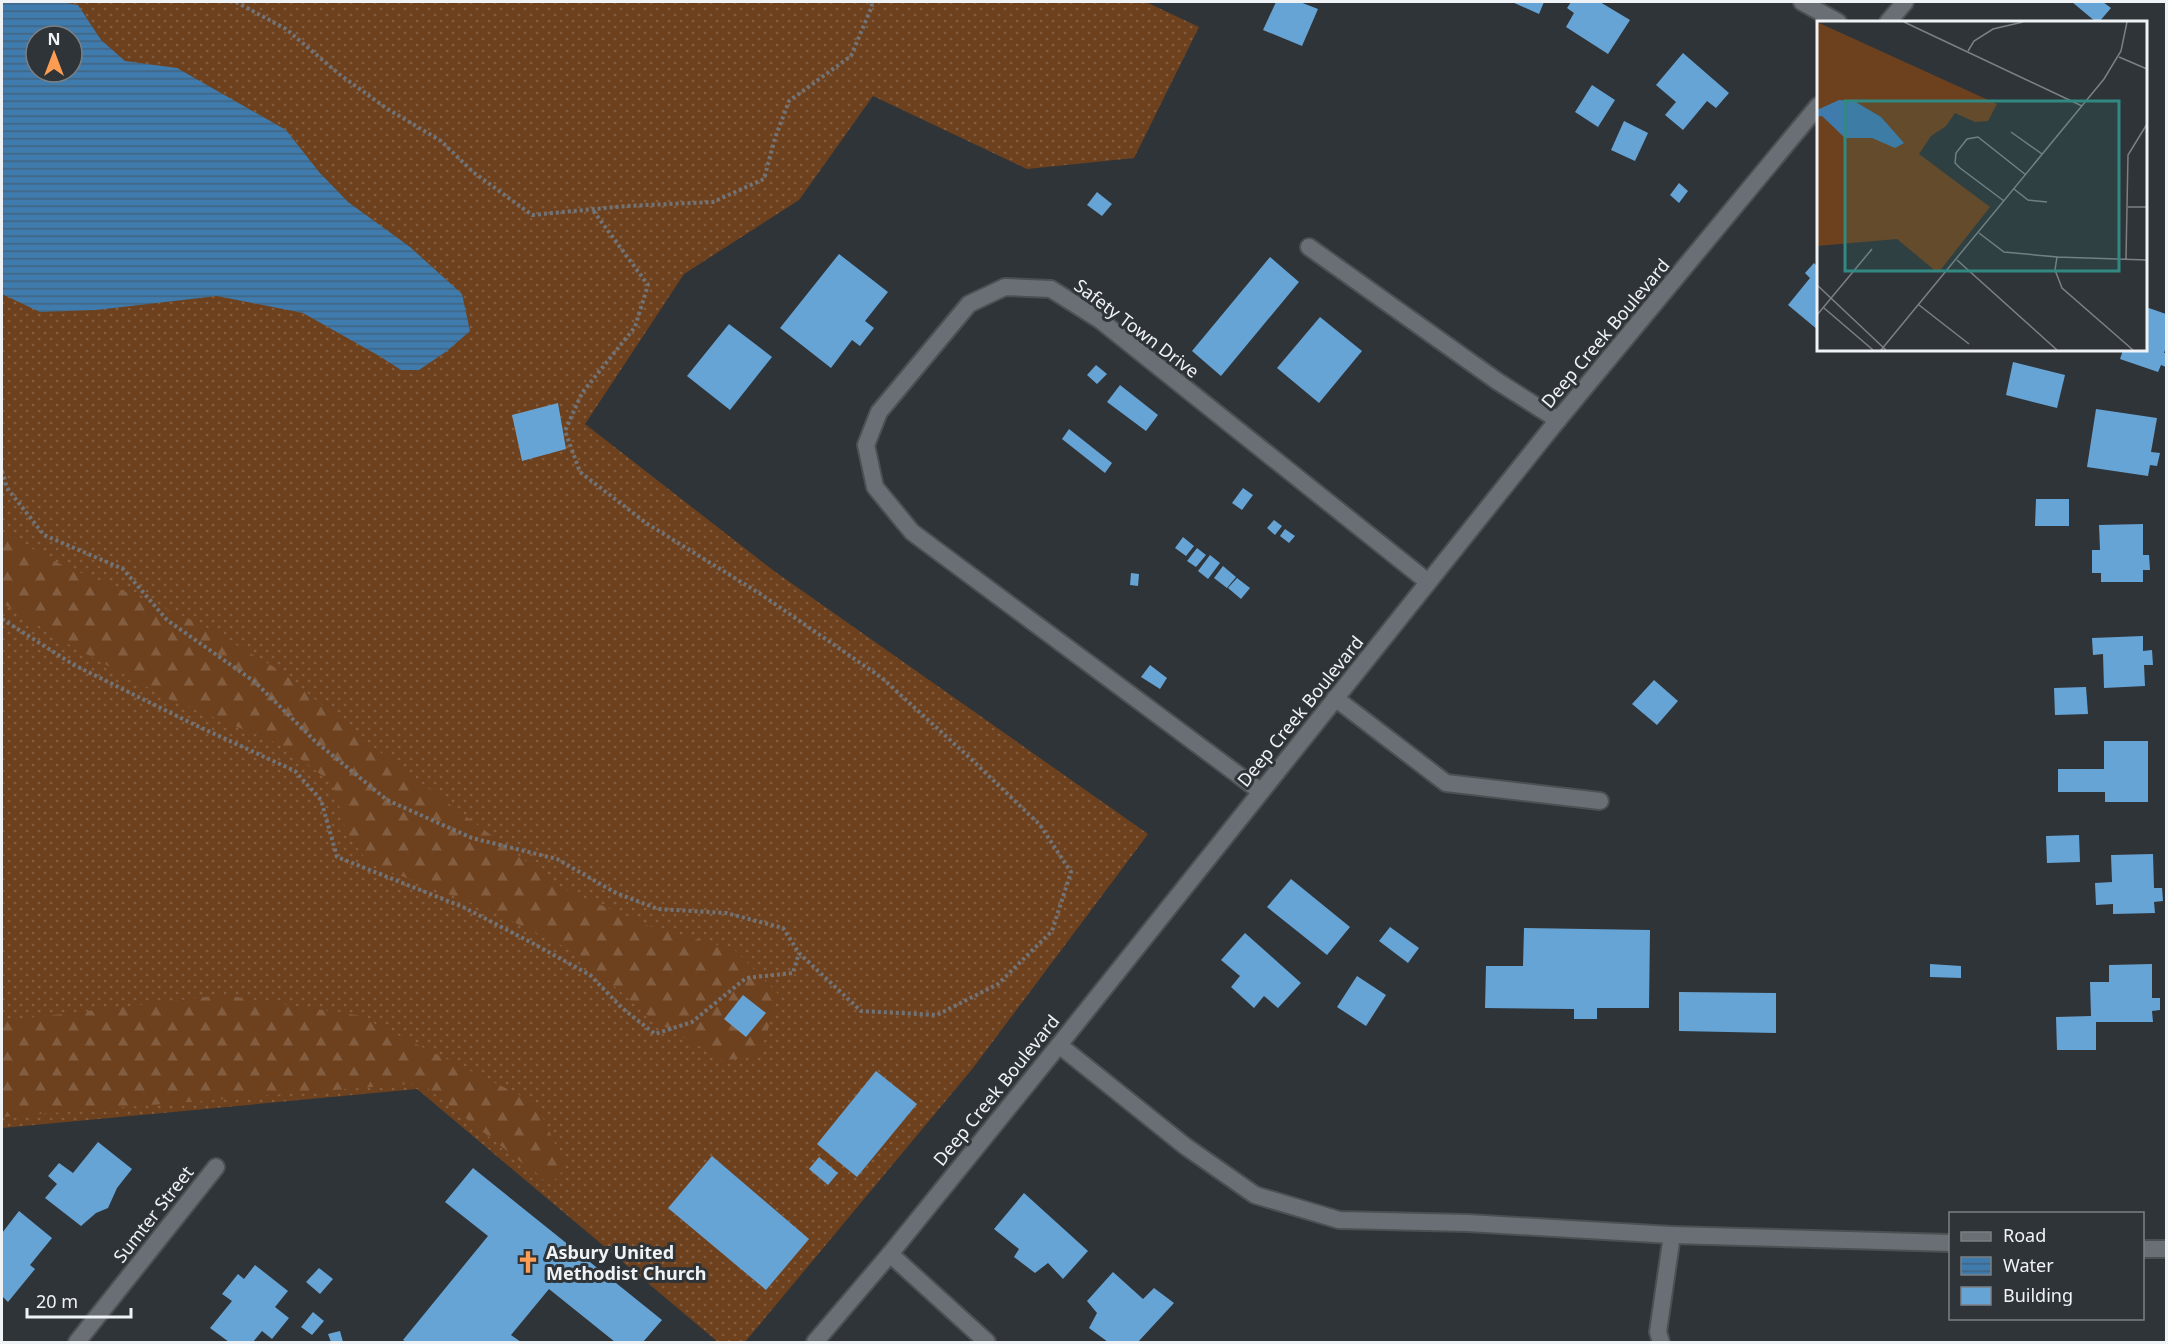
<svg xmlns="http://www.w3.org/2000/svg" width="2168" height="1344" font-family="'Noto Sans',sans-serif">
<defs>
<pattern id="grass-dots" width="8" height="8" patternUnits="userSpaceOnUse" patternTransform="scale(1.5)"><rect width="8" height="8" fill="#6e411e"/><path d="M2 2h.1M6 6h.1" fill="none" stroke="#835d3f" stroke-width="1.8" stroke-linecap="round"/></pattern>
<pattern id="forest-firs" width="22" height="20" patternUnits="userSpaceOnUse" patternTransform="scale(1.5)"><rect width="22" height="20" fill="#6e411e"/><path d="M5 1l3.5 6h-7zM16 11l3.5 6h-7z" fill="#835d3f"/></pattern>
<pattern id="water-rules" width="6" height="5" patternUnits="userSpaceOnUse" patternTransform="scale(1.5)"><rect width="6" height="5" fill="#3f7bac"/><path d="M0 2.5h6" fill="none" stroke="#436480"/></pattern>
</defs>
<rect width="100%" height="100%" fill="#2f3438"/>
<!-- grass -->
<path fill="url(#grass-dots)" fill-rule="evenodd" d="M2 2H1146L1199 27 1134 158 1027 169 873 96 799 200 684 274 585 424 774 571 1148 834 973 1068 745 1342H718L417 1089 2 1128ZM36 36H72V72H36Z"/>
<!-- forest -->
<g fill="url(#forest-firs)">
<path d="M2 532 58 563 199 623 279 670 380 752 562 888 649 926 735 950 779 995 759 1057 723 1060 653 1020 575 952 487 909 370 864 347 835 333 784 284 746 171 700 68 644 2 603Z"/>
<path d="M223 995 357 1015 536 1103 566 1167 550 1185 421 1083 2 1117V1021Z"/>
</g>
<!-- water -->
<path fill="url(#water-rules)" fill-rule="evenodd" d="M2 2H61L78 5 101 40 125 61 177 68 286 130 319 172 348 202 410 247 462 294 470 331 447 351 419 370H401L381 357 303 313 217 296 96 310 40 312 2 294ZM36 36H72V72H36Z"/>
<!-- building -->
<g fill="#67a4d6">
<path d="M1276 2H1300L1318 9 1302 46 1263 30Z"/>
<path d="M1512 2H1544L1539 14Z"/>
<path d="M1571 2H1600L1630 20 1608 54 1566 27 1574 13 1567 8Z"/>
<path d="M2072 2H2103L2111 8 2099 22H2096Z"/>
<path d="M1683 53 1729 93 1716 108 1707 101 1683 130 1665 115 1676 102 1656 85Z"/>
<path d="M1592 85 1615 100 1598 127 1575 112Z"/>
<path d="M1624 121 1648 133 1635 161 1611 150Z"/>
<path d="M1679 183 1688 191 1679 203 1670 195Z"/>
<path d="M1097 192 1112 204 1102 216 1087 205Z"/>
<path d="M839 254 888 292 865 321 874 328 860 346 852 340 831 368 780 328Z"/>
<path d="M1270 257 1299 282 1221 376 1192 351Z"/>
<path d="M1814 263 1818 267V330L1788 305 1810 278 1805 273Z"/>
<path d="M2146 307 2166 314V347L2164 353H2166V367L2161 365 2158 372 2120 359 2123 350H2146Z"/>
<path d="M1320 317 1362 351 1319 403 1277 368Z"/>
<path d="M729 324 772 357 730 410 687 376Z"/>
<path d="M2013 362 2065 375 2057 408 2006 395Z"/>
<path d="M1096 365 1107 374 1097 384 1087 375Z"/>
<path d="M1120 385 1158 415 1146 431 1107 402Z"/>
<path d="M558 403 566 449 522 461 512 415Z"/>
<path d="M2096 409 2157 418 2151 452 2160 453 2157 466 2150 465 2148 476 2087 467Z"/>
<path d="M1069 429 1112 463 1105 473 1062 439Z"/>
<path d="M1243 488 1253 495 1242 510 1232 503Z"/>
<path d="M2036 499H2069V526H2035Z"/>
<path d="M1274 520 1282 526 1275 535 1267 528Z"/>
<path d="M2143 524V555H2149L2150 570H2143V582H2101V573H2092V550H2100L2099 525Z"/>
<path d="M1285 529 1295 536 1289 543 1280 536Z"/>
<path d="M1183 537 1194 546 1186 556 1175 548Z"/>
<path d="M1197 548 1206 555 1196 567 1187 561Z"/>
<path d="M1210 555 1220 563 1208 579 1198 571Z"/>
<path d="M1223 566 1236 577 1227 588 1214 578Z"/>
<path d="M1131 573 1139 574 1138 586 1130 585Z"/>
<path d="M1237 578 1250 588 1241 599 1228 588Z"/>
<path d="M2143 636V651L2152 650 2153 665H2144L2145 686 2104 688 2103 654 2093 655 2092 638Z"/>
<path d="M1150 665 1167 678 1160 689 1141 677Z"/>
<path d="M1654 680 1678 701 1657 725 1632 704Z"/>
<path d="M2086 687 2088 714 2055 715 2054 688Z"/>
<path d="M2104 741H2148V802H2105V792H2058V769H2104Z"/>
<path d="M2079 835 2080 862 2047 863 2046 836Z"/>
<path d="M2153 854 2154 888H2162L2163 901 2154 902 2155 913 2113 914V904L2096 905 2095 883 2112 882 2111 855Z"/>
<path d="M1291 879 1350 927 1327 955 1267 907Z"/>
<path d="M1390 927 1419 948 1408 963 1379 941Z"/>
<path d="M1524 928 1650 930 1649 1008H1597V1019H1574V1009L1485 1008 1486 966H1523Z"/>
<path d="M1245 933 1301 983 1278 1008 1264 996 1254 1008 1231 987 1240 976 1221 960Z"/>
<path d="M1930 964 1961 966V978L1930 977Z"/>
<path d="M2152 964V998H2160V1010L2152 1011 2153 1022H2096V1050H2057L2056 1017 2091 1016 2090 982H2109V965Z"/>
<path d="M1357 976 1386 995 1366 1026 1337 1007Z"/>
<path d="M1679 992 1776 993V1033L1679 1031Z"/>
<path d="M743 995 766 1013 746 1037 724 1019Z"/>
<path d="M876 1071 917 1104 857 1177 817 1144Z"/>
<path d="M98 1142 132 1169 117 1188 108 1208 96 1213 81 1226 45 1198 57 1184 48 1176 59 1163 73 1173Z"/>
<path d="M712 1156 809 1239 766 1290 668 1208Z"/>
<path d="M819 1157 838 1173 828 1185 809 1169Z"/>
<path d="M473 1168 662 1320 643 1342H615L549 1289 511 1335 521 1342H406L403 1340 488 1236 445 1202Z"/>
<path d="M1024 1193 1088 1251 1063 1279 1048 1263 1035 1273 1014 1257 1019 1249 994 1229Z"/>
<path d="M19 1211 52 1238 30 1265 35 1269 8 1302 2 1296V1233Z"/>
<path d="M255 1265 288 1291 275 1307 289 1318 272 1339 262 1331 253 1342H229L210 1328 232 1301 222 1294 238 1274 244 1279Z"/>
<path d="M319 1268 333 1279 320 1294 306 1282Z"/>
<path d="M1113 1272 1143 1299 1154 1288 1174 1303 1138 1342H1108L1089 1328 1097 1313 1087 1301Z"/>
<path d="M313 1312 324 1321 312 1335 301 1327Z"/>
<path d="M340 1331 343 1342H331L328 1334Z"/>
</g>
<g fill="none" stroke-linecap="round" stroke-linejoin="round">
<!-- service casing -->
<g stroke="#4b5053" stroke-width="20">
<g id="service">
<path d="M1309 247 1497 381 1558 420"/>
<path d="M1335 698 1446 783 1600 801"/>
<path d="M1260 791 912 532 875 487 866 445 879 412 969 304 1005 287 1051 289 1100 320 1428 582"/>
</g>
</g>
<!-- minor casing -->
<g stroke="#4b5053" stroke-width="20">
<g id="minor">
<path d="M1802 2 1838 22"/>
<path d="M1059 1045 1185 1146 1255 1195 1339 1220 1468 1223 1672 1235 1658 1332 1661 1342"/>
<path d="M1672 1235 1950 1243"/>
<path d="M2142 1249H2166"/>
<path d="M890 1254 987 1342"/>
<path d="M77 1342 216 1167"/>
</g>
</g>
<!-- tertiary casing -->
<g stroke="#4b5053" stroke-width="20">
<g id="tertiary">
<path d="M1888 22 1905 2"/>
<path d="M815 1342 890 1254 1059 1045 1553 426 1818 106"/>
</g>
</g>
<!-- path -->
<g stroke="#707478" stroke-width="4" stroke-dasharray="3 3" stroke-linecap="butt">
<path d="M236 2 286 29 339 74 386 108 441 141 473 172 532 215 626 206 713 202 764 179 775 138 789 101 851 56 872 6 871 2"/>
<path d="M2 471 7 488 44 535 123 569 167 620 255 682 315 741 387 800 472 838 557 859 616 893 658 909 726 913 783 928 799 953 861 1011 937 1015 998 984 1052 931 1071 872 1040 825 971 759 882 678 762 595 646 523 580 472 565 431 582 393 635 327 648 285 592 209"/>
<path d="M2 619 74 665 193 724 295 771 321 800 337 857 463 907 534 944 590 975 622 1008 655 1034 692 1022 746 978 793 973 799 953"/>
</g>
<!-- service -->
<use href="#service" stroke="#6a6f75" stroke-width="16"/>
<!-- minor -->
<use href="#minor" stroke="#6a6f75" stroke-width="16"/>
<!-- tertiary -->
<use href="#tertiary" stroke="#6a6f75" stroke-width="16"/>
</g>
<!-- icons -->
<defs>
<g id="church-bare" transform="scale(1.8)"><path d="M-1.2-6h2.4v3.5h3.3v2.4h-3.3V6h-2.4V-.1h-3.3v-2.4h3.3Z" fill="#fc9d53" stroke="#2f3438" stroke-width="2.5" paint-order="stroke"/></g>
</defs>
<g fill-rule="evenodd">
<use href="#church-bare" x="528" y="1262"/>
</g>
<g text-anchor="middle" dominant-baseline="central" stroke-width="6" stroke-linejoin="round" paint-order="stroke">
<!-- street labels -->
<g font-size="18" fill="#f0f3f6" stroke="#2f3438">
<text transform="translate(1137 328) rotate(37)">Safety Town Drive</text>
<text transform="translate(1605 333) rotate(-50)">Deep Creek Boulevard</text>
<text transform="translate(1300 711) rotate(-51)">Deep Creek Boulevard</text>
<text transform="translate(996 1090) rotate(-51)">Deep Creek Boulevard</text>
<text transform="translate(153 1214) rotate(-52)">Sumter Street</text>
</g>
<!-- poi labels -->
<g font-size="18" font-weight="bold" fill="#f0f3f6" stroke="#2f3438" text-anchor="start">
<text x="546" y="1252">Asbury United<tspan x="546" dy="21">Methodist Church</tspan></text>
</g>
</g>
<!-- overview -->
<g transform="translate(1817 21)">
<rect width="330" height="330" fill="#2f3438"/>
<path d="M0 1 180 83 171 100 158 101 138 92 129 105 114 115 102 133 173 186 121 252 80 218 0 225Z" fill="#6e411e"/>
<path d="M0 41 25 53 26 60 0 50ZM16 141 63 165 99 192 121 200 126 206 124 214 75 189 64 174 21 152 13 144ZM56 206 73 209 96 220 99 228 97 230 81 217 0 223V215Z" fill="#6e411e"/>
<path d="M22 79 37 80 64 96 87 122 78 127 55 117H28L5 95 0 96V89Z" fill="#3f7bac"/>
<path fill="none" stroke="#7c8084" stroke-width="1.5" d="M87 1 265 85M151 30 157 20 176 8 206 1M302 36 330 48M194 111 225 133M197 168 211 179 230 181M187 180 143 147 138 142 139 132 150 118 161 116 209 154M311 186H330M162 212 187 231 240 236 238 249 245 267 316 329M240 236 330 239M309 238 311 134 330 103M140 239 240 329M0 264 69 329M102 284 152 323M7 287 56 329M0 294 55 228M64 329 287 58 304 30 310 1"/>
<path fill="#318982" fill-opacity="0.15" stroke="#318982" stroke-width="3" d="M28 80H302V250H28Z"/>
<rect width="330" height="330" fill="none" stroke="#f0f3f6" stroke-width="3"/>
</g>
<!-- border -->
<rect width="2168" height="1344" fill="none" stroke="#f0f3f6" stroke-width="6"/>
<!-- legend -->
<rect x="1949" y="1212" width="195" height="108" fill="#2f3438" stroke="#7c8084" stroke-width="1.5"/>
<rect x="1961" y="1232" width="30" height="9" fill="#6a6f75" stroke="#7c8084" stroke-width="1.5"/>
<text x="2003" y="1242" font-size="18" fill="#f0f3f6">Road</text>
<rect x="1961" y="1257" width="30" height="18" fill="url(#water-rules)" stroke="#7c8084" stroke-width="1.5"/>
<text x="2003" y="1272" font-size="18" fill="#f0f3f6">Water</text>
<rect x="1961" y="1287" width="30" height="18" fill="#67a4d6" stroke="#7c8084" stroke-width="1.5"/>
<text x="2003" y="1302" font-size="18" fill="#f0f3f6">Building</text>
<!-- north arrow -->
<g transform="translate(54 54)"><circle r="28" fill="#2f3438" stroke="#7c8084" stroke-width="1.5"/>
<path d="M0-4.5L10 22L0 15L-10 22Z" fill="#fc9d53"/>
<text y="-9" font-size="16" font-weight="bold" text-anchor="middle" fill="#f0f3f6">N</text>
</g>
<!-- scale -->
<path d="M27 1308v9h104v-9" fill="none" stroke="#f0f3f6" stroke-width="3"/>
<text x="36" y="1308" font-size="18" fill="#f0f3f6" stroke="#2f3438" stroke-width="4.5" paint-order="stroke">20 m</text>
</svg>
